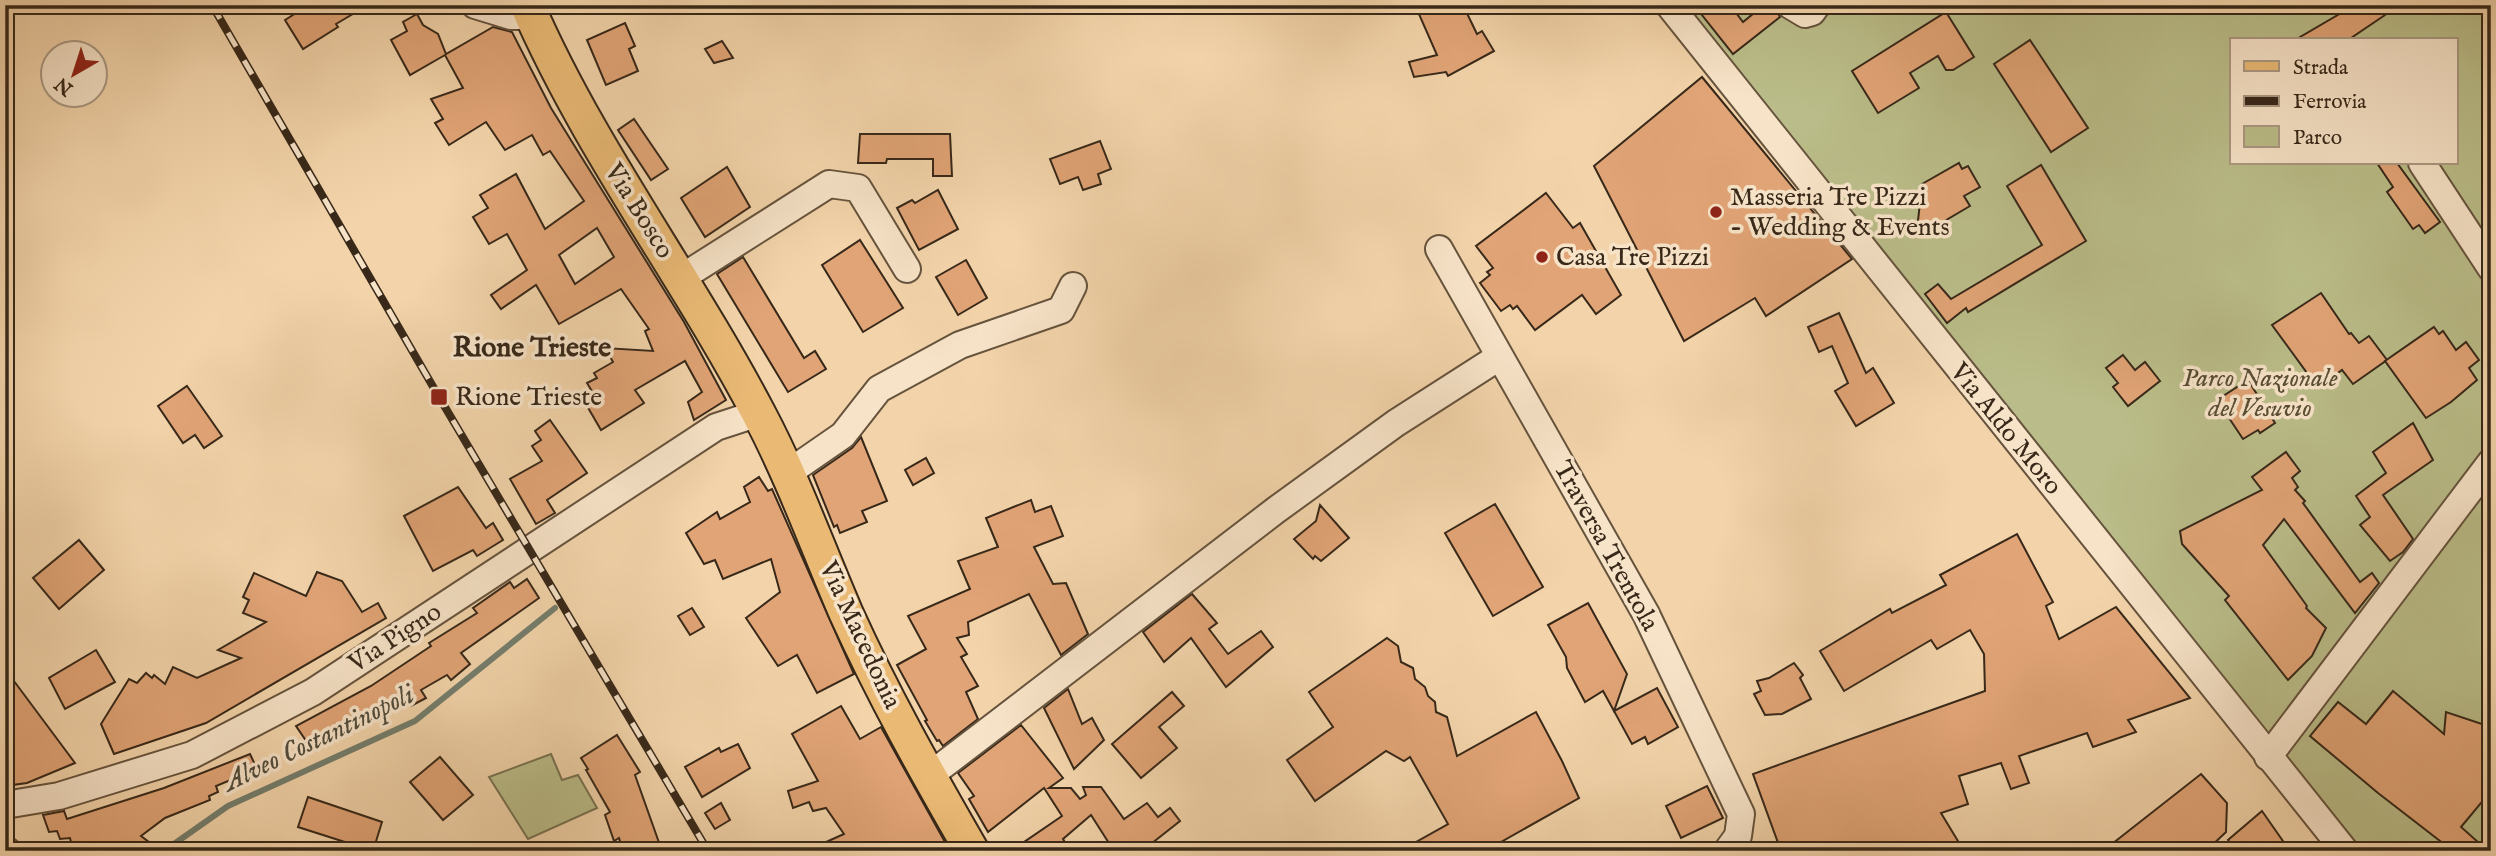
<svg xmlns="http://www.w3.org/2000/svg" width="2496" height="856" font-family="'IM FELL English',serif">
<rect width="100%" height="100%" fill="#f3d4aa"/>
<filter id="stains"><feTurbulence type="fractalNoise" baseFrequency=".00286" numOctaves="4"/><feColorMatrix values="0 0 0 0 .2 0 0 0 0 .09 0 0 0 0 .02 0 0 0 .5 -.17"/></filter>
<radialGradient id="worn" r=".72"><stop offset=".6" stop-color="#630" stop-opacity="0"/><stop offset="1" stop-color="#630" stop-opacity=".3"/></radialGradient>
<!-- green -->
<g fill="#babd89" stroke="#787251" stroke-width="2" fill-rule="evenodd">
<path d="M1663 5H2491V851H2335ZM2232 40H2456V163H2232Z"/>
<path d="M551 754 562 780 578 775 597 808 528 839 489 777Z"/>
</g>
<g fill="none" stroke-linecap="round" stroke-linejoin="round">
<!-- stream -->
<path stroke="#747e6d" stroke-width="6" d="M164 851 228 806 415 721 555 608"/>
</g>
<!-- building -->
<g fill="#e1a476" stroke="#372819" stroke-width="2" fill-rule="evenodd">
<path d="M309 5H368L336 24 338 27 303 49 285 20Z"/>
<path d="M1415 5H1463L1477 34 1482 31 1494 51 1448 76 1446 72 1414 77 1409 62 1437 55Z"/>
<path d="M1694 5H1730L1743 22 1764 5H1774L1780 17 1733 54Z"/>
<path d="M2355 5H2378L2385 15 2348 40H2295Z"/>
<path d="M1946 12 1974 57 1953 70H1946L1938 56 1910 73 1919 88 1878 113 1852 71Z"/>
<path d="M417 14 423 25 438 34 446 54 493 27 512 32 551 108 684 322 726 400 694 420 688 402 702 392 685 361 635 390 644 403 601 430 583 399 593 393 587 383 597 378 594 373 613 362 605 348 653 351 645 331 649 329 621 289 559 324 536 285 501 309 491 295 527 270 507 234 489 244 473 217 488 208 480 195 516 174 545 229 584 201 550 151 543 155 532 135 505 150 486 122 449 145 435 123 443 119 431 99 463 88 445 55 410 75 391 40 407 31 403 22ZM597 228 614 257 575 284 559 255Z"/>
<path d="M625 23 635 46 629 49 638 71 606 85 587 40Z"/>
<path d="M2030 40 2088 128 2051 152 1994 64Z"/>
<path d="M722 41 733 58 714 63 705 49Z"/>
<path d="M1702 77 1852 259 1766 316 1755 298 1684 341 1594 166Z"/>
<path d="M634 119 668 169 651 180 618 130Z"/>
<path d="M860 134H950L952 176H933V159H887L886 163H858Z"/>
<path d="M1100 141 1111 169 1098 174 1101 184 1083 190 1078 177 1060 184 1050 159Z"/>
<path d="M1959 163 1962 169 1968 166 1980 187 1964 196 1970 206 1924 233 1918 221 1922 184Z"/>
<path d="M2377 163H2397L2440 222 2425 233 2419 225 2413 229 2387 192 2393 187Z"/>
<path d="M2041 165 2086 241 1968 312 1966 308 1947 323 1925 294 1938 284 1951 299 2042 245 2007 186Z"/>
<path d="M727 167 750 207 705 237 681 198Z"/>
<path d="M938 190 958 229 919 250 897 208 912 200 915 203Z"/>
<path d="M1546 193 1573 228 1580 223 1621 295 1596 314 1582 295 1535 330 1517 306 1513 309 1510 305 1501 311 1480 283 1490 275 1487 272 1493 268 1476 246Z"/>
<path d="M860 240 903 308 863 332 822 265Z"/>
<path d="M743 257 804 358 815 351 826 369 788 392 717 274Z"/>
<path d="M966 260 987 298 958 315 936 277Z"/>
<path d="M2321 293 2349 334 2351 333 2359 343 2369 336 2387 360 2353 384 2342 370 2318 388 2272 325Z"/>
<path d="M1839 313 1866 373 1873 368 1894 403 1856 426 1835 391 1848 383 1832 346 1819 352 1808 327Z"/>
<path d="M2434 327 2439 334 2443 331 2456 350 2466 342 2479 360 2469 368 2477 380 2451 402 2426 418 2385 361Z"/>
<path d="M2123 355 2135 370 2145 362 2160 381 2128 406 2113 387 2118 383 2106 368Z"/>
<path d="M2248 380 2275 423 2260 433 2258 430 2243 439 2217 400Z"/>
<path d="M187 386 222 436 204 448 195 435 183 443 158 406Z"/>
<path d="M550 420 587 473 547 500 555 513 536 524 510 479 542 461 532 446 541 440 535 431Z"/>
<path d="M2413 423 2433 460 2383 495 2413 539 2403 552 2390 561 2360 525 2370 517 2356 496 2386 473 2373 452Z"/>
<path d="M861 437 887 501 862 511 867 522 840 533 837 525 834 527 813 475 852 448Z"/>
<path d="M2286 452 2300 471 2292 478 2298 487 2295 490 2305 501 2303 503 2360 582 2372 573 2379 583 2355 613 2284 519 2263 545 2307 606 2306 608 2326 628 2312 656 2288 680 2225 600 2229 596 2182 544 2180 531 2262 490 2252 477Z"/>
<path d="M926 458 934 473 913 485 905 470Z"/>
<path d="M759 477 768 491 772 489 854 674 817 693 797 655 778 666 746 618 780 592 771 559 723 579 715 560 704 564 686 533 717 512 720 519 750 502 744 487Z"/>
<path d="M458 487 486 528 493 523 503 540 477 556 473 550 433 571 404 516Z"/>
<path d="M1031 500 1035 512 1051 506 1063 536 1034 547 1053 584 1066 583 1088 634 1061 655 1029 594 968 622 969 635 957 638 967 654 961 657 978 686 966 692 978 719 943 746 939 740 937 741 925 721 927 720 897 665 926 649 908 616 970 589 958 561 998 547 986 518Z"/>
<path d="M1495 504 1543 587 1493 616 1445 533Z"/>
<path d="M1320 505 1349 538 1321 561 1315 556 1313 559 1294 539 1316 521Z"/>
<path d="M2017 534 2053 602 2046 606 2059 639 2116 607 2190 698 2128 720 2136 732 2093 747 2087 733 2019 756 2029 783 2011 789 2001 763 1959 776 1968 804 1941 813 1964 851H1781L1753 774 1985 691 1984 654 1970 630 1937 649 1931 640 1844 691 1820 651 1890 609 1892 613 1946 585 1940 575Z"/>
<path d="M79 540 104 570 59 609 33 578Z"/>
<path d="M317 572 342 581 362 612 378 603 386 618 206 723 114 754 101 724 129 679 137 683 146 673 152 678 154 675 165 684 173 667 197 678 241 658 218 650 266 622 243 613 249 600 243 597 254 573 306 596Z"/>
<path d="M527 579 539 598 461 653 470 664 451 680 447 675 421 690 426 698 411 706 403 693 311 748 296 726 371 686 431 646 429 643 477 613 473 608 510 582 514 588Z"/>
<path d="M1192 594 1217 623 1209 629 1228 654 1261 631 1273 647 1226 687 1191 638 1164 662 1143 632Z"/>
<path d="M1588 603 1627 674 1614 711 1603 691 1585 702 1567 668 1566 657 1548 625Z"/>
<path d="M692 608 704 627 690 635 678 616Z"/>
<path d="M1387 638 1398 646 1401 662 1413 668 1415 679 1425 687 1428 696 1435 702 1436 712 1447 717 1457 756 1536 712 1562 761 1579 798 1485 851H1400L1448 824 1410 757 1404 761 1386 751 1315 801 1287 760 1333 727 1309 692Z"/>
<path d="M96 650 115 682 65 709 49 678Z"/>
<path d="M1794 663 1803 675 1800 678 1811 699 1782 714 1765 715 1754 694 1761 691 1757 681 1769 678Z"/>
<path d="M5 669 75 763 27 783 5 786Z"/>
<path d="M1657 688 1678 727 1648 744 1645 737 1632 744 1614 711Z"/>
<path d="M1068 689 1082 724 1092 718 1104 740 1074 769 1044 708Z"/>
<path d="M2393 691 2444 734 2446 712 2491 727V791L2461 827 2488 851H2453L2378 793 2310 736 2338 702 2366 724Z"/>
<path d="M1172 692 1184 706 1159 727 1177 748 1141 778 1112 744Z"/>
<path d="M841 706 860 739 881 727 950 851H904L899 843 876 851H806L844 834 826 808 813 811 809 802 793 808 788 791 818 781 792 734Z"/>
<path d="M1021 725 1063 778 1049 788H1071L1080 799 1086 795 1083 787H1101L1124 819 1147 803 1158 817 1170 808 1180 821 1142 851H1114L1091 815 1063 839 1070 851H1011L1062 816 1044 788 988 832 969 799 974 796 958 773Z"/>
<path d="M617 735 640 772 635 775 662 851H623L619 838 614 841 605 815 610 812 586 770 588 769 581 758Z"/>
<path d="M738 744 750 768 702 797 685 767 719 748 721 752Z"/>
<path d="M250 754 257 769 216 786 218 792 209 796 210 800 165 818 141 836 161 851H73L70 838 60 839 57 831 49 832 43 815 64 811 67 819 164 788Z"/>
<path d="M440 757 473 795 443 820 410 782Z"/>
<path d="M2201 774 2227 803 2226 832 2206 851H2103Z"/>
<path d="M1707 786 1723 818 1681 838 1666 806Z"/>
<path d="M308 797 382 822 373 851 298 827Z"/>
<path d="M721 803 730 820 715 829 705 813Z"/>
<path d="M2262 811 2290 851H2236L2228 840Z"/>
</g>
<g fill="none" stroke-linecap="round" stroke-linejoin="round">
<!-- minor casing -->
<g stroke="#66533d" stroke-width="30">
<g id="minor">
<path d="M475 5 511 16H532"/>
<path d="M1669 5 2345 851"/>
<path d="M1790 5 1805 14 1812 12 1817 5"/>
<path d="M2422 163 2491 268"/>
<path d="M1439 249 1646 614 1741 814 1738 836 1727 851"/>
<path d="M681 278 829 184 858 188 907 269"/>
<path d="M788 473 843 435 879 389 960 345 1061 310 1073 286"/>
<path d="M2268 757 2491 462"/>
<path d="M929 776 1276 510 1396 423 1499 357"/>
<path d="M5 805 59 796 192 755 313 692 716 427 759 413"/>
<path d="M5 850 7 851"/>
</g>
</g>
<!-- major casing -->
<g stroke="#372819" stroke-width="37">
<path id="major" d="M527 5C590 150 686 275 759 414 793 478 817 546 846 613 883 695 927 773 972 851"/>
</g>
<!-- minor -->
<use href="#minor" stroke="#f7e3c8" stroke-width="26"/>
<!-- major -->
<use href="#major" stroke="#eaba75" stroke-width="33"/>
<!-- rail casing -->
<g stroke="#372819" stroke-width="8">
<path id="rail" d="M212 5 439 397 708 851"/>
</g>
<!-- rail -->
<use href="#rail" stroke="#f7e3c8" stroke-width="5" stroke-dasharray="16" stroke-linecap="butt"/>
</g>
<!-- markers -->
<g fill="#8f2418" stroke="#f7e3c8" stroke-width="2.5">
<circle cx="1716" cy="212" r="7"/>
<circle cx="1542" cy="257" r="7"/>
<rect x="430" y="388" width="18" height="18" rx="3.5"/>
</g>
<g text-anchor="middle" dominant-baseline="central" stroke-width="7" stroke-linejoin="round" paint-order="stroke">
<!-- poi labels -->
<g font-size="26" fill="#372819" stroke="#f7e3c8" text-anchor="start">
<text x="1730" y="197">Masseria Tre Pizzi<tspan x="1730" dy="30">- Wedding &amp; Events</tspan></text>
<text x="1556" y="257">Casa Tre Pizzi</text>
<text x="455" y="397">Rione Trieste</text>
</g>
<!-- street labels -->
<g font-size="26" fill="#372819" stroke="#f7e3c8">
<text transform="translate(639 211) rotate(58)">Via Bosco</text>
<text transform="translate(2006 429) rotate(51)">Via Aldo Moro</text>
<text transform="translate(1606 546) rotate(61)">Traversa Trentola</text>
<text transform="translate(860 635) rotate(65)">Via Macedonia</text>
<text transform="translate(395 638) rotate(-33)">Via Pigno</text>
</g>
<!-- park labels -->
<g font-size="26" font-style="italic" fill="#584d35" stroke="#f7e3c8">
<text x="2260" y="378">Parco Nazionale<tspan x="2260" dy="30">del Vesuvio</tspan></text>
</g>
<!-- neighbourhood labels -->
<g font-size="28" font-weight="bold" fill="#372819" stroke="#f7e3c8">
<text x="532" y="348">Rione Trieste</text>
</g>
<!-- water labels -->
<g font-size="28" font-style="italic" fill="#504c3c" stroke="#f7e3c8">
<text transform="translate(319 739) rotate(-26)">Alveo Costantinopoli</text>
</g>
</g>
<!-- margin -->
<rect width="2496" height="856" fill="none" stroke="#f3d4aa" stroke-width="28"/>
<rect x="7" y="7" width="2482" height="842" fill="none" stroke="#372819" stroke-width="3.5"/>
<rect x="14" y="14" width="2468" height="828" fill="none" stroke="#372819" stroke-width="2"/>
<!-- legend -->
<rect x="2230" y="38" width="228" height="126" fill="#f7e3c8" stroke="#aa9882" stroke-width="2"/>
<rect x="2244" y="61" width="35" height="10" fill="#eaba75" stroke="#aa9882" stroke-width="2"/>
<text x="2293" y="74" font-size="21" fill="#372819">Strada</text>
<rect x="2244" y="96" width="35" height="10" fill="#372819" stroke="#aa9882" stroke-width="2"/>
<text x="2293" y="108" font-size="21" fill="#372819">Ferrovia</text>
<rect x="2244" y="126" width="35" height="21" fill="#babd89" stroke="#aa9882" stroke-width="2"/>
<text x="2293" y="144" font-size="21" fill="#372819">Parco</text>
<!-- north arrow -->
<g transform="translate(74 74) rotate(219)"><circle r="33" fill="#f7e3c8" stroke="#aa9882" stroke-width="2"/>
<path d="M0-5L12 26L0 18L-12 26Z" fill="#8f2418"/>
<text y="-10" font-size="19" font-weight="bold" text-anchor="middle" fill="#372819">N</text>
</g>
<rect width="100%" height="100%" filter="url(#stains)"/>
<rect width="100%" height="100%" fill="url(#worn)"/>
</svg>
